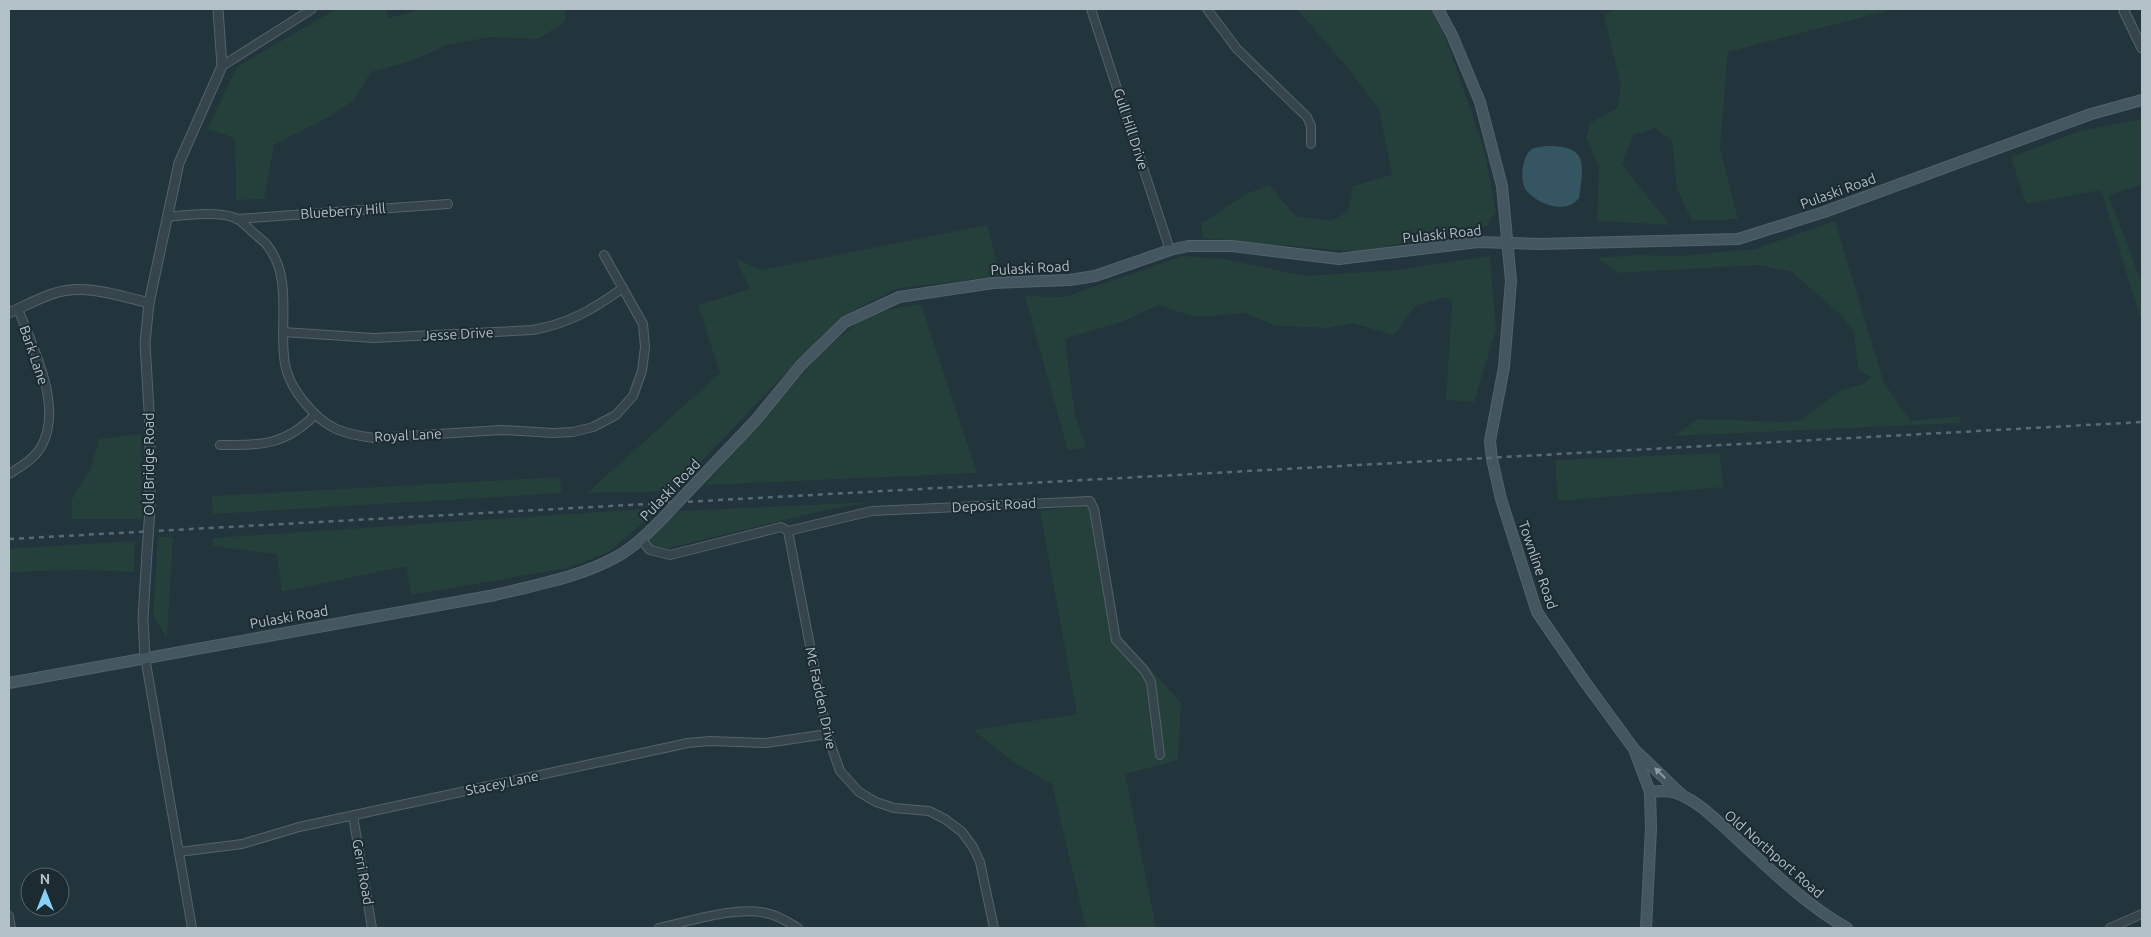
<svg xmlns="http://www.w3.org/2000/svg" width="2151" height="937" font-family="Ubuntu,sans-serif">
<rect width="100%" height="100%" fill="#22343c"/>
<!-- green -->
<g fill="#253f3a">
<path d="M336 9H387L388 18 422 9H565V22L538 39 492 37 450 44 409 62 371 72 354 100 329 117 274 145 264 199 236 200 235 138 207 129 237 67Z"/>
<path d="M1297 9H1432L1445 36 1484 149 1496 212 1487 226 1359 252 1203 238 1201 224 1244 195 1269 185 1296 216 1332 221 1348 211 1353 186 1392 175 1379 109 1346 66Z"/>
<path d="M1613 9H1894L1728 52 1720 147 1738 219 1692 221 1677 189 1672 141 1655 128 1634 135 1622 164 1670 225 1597 221 1599 167 1586 138 1590 123 1617 108 1621 86 1604 16Z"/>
<path d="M2142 119V184L2109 196 2142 284V324L2101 190 2026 204 2011 157 2080 131Z"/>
<path d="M1835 221 1884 383 1911 421 1960 416V423L1674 436 1698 419 1786 422 1801 420 1841 390 1863 384 1871 377 1858 370 1854 331 1841 315 1792 272 1760 265 1618 273 1597 258 1638 255 1677 256 1755 249Z"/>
<path d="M987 225 1001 276 896 289 839 318 673 491 587 493 720 373 698 305 750 289 736 259 762 270Z"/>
<path d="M1183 256 1224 259 1305 276 1396 270 1490 256 1496 330 1474 402 1446 400 1452 302 1445 297 1415 306 1394 335 1351 323 1329 328 1275 326 1246 313 1195 317 1158 305 1124 321 1065 339 1075 415 1086 447 1068 451 1025 296 1064 297Z"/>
<path d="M921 304 977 473 705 485 821 353 857 323 884 310Z"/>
<path d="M141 434 142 519H72V499L91 468 99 439Z"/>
<path d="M1719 453 1724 487 1558 501 1555 460Z"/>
<path d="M560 477 562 493 213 514 212 496Z"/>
<path d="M872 502 830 509 644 554 641 547 679 511Z"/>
<path d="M1098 504 1121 636 1181 703 1178 760 1125 774 1156 928H1086L1052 784 1016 764 973 730 1077 714 1040 511Z"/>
<path d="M659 508 609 552 568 568 411 595 406 566 282 592 277 554 213 546 212 538Z"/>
<path d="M158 537H173L167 638 153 615Z"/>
<path d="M135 541 134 572 81 570 9 572V549Z"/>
</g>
<!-- water -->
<path fill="#365563" d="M1546 146C1588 145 1584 163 1579 198 1566 215 1538 205 1526 190 1519 180 1522 153 1534 148 1538 147 1542 147 1546 146Z"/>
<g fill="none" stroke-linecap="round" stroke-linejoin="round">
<!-- minor casing -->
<g stroke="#54636a" stroke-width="10">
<g id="minor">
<path d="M1091 9 1170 250"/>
<path d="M1207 9 1237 49 1307 117 1311 126V144"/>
<path d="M222 66 312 9"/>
<path d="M167 217C185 215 224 210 239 220 245 224 250 230 256 235 259 238 264 241 267 245 292 276 280 320 284 356 285 373 294 390 305 403 326 429 343 434 374 438L502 430 553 433 573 432 593 427 616 415 633 396 642 371 645 347 643 324 604 255"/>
<path d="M237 219 448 204"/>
<path d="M283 332 374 338 533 330C570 323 592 310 623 288"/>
<path d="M220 445C261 445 284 446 315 415"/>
<path d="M9 474C20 467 34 459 41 447 64 407 33 347 18 309"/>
<path d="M788 531 827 734 840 771 859 792 876 802 894 808 929 811 945 819 962 832 973 847 980 862 994 928"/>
<path d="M641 539 650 550 670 555 781 527 788 531 872 511 1090 501 1094 509 1116 640 1144 670 1151 682 1160 755"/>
<path d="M145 657 192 928"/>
<path d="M353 816 372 928"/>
<path d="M179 852 242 844 299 827 688 743 710 741 766 743 827 734"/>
<path d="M9 916 11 928"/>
<path d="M659 928C692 921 737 905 770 914 781 917 789 923 798 928"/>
<path d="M2110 928 2142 914"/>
</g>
</g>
<!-- tertiary casing -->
<g stroke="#54636a" stroke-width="11">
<g id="tertiary">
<path d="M2125 9 2124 11 2142 48"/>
<path d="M9 313C23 307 37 299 52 294 84 283 117 295 149 303"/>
<path d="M150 509V427L145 343 149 303 179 163 222 66 218 9"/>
<path d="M145 657 143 618 147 552"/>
</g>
</g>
<!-- secondary casing -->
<g stroke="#54636a" stroke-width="12">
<g id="secondary">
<path d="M1438 9 1452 35 1480 102 1502 186 1511 281 1504 367 1490 441 1492 459 1501 499 1537 612 1585 682 1634 749 1650 792 1651 828 1646 928"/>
<path d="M698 481 755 421 801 365 845 322 899 297 993 283 1069 280 1095 276 1170 250 1188 246H1232L1339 259 1478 242 1540 244 1738 239 1824 212 2091 114 2142 100"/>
<path d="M9 683 495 595C536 585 581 577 618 556 634 547 649 532 662 519"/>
<path d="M1636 751 1682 795"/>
<path d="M1650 792C1659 791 1667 790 1676 793 1699 801 1719 823 1737 839 1772 871 1806 905 1847 928"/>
</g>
</g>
<!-- minor -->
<use href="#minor" stroke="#36454c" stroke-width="8"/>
<!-- tertiary -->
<use href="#tertiary" stroke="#36454c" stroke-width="9"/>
<!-- secondary -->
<use href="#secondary" stroke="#44565f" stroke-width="10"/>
<!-- rail -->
<path stroke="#586b73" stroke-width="2.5" stroke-dasharray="5 5" stroke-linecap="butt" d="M9 539 2142 422"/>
<!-- tertiary-bridge casing -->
<g stroke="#54636a" stroke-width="11" stroke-linecap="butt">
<path id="tertiary-bridge" d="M147 552 150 509"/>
</g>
<!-- secondary-bridge casing -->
<g stroke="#54636a" stroke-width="12" stroke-linecap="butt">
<path id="secondary-bridge" d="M662 519 698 481"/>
</g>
<!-- tertiary-bridge -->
<use href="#tertiary-bridge" stroke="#36454c" stroke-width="9"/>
<!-- secondary-bridge -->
<use href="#secondary-bridge" stroke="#44565f" stroke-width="10"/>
</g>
<!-- one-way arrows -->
<defs><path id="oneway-solid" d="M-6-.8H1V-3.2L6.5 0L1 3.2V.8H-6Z" transform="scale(1.25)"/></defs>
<use fill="#8c9ba3" href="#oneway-solid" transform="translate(1660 773) rotate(-135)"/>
<g text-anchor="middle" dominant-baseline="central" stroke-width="4" stroke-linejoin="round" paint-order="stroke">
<!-- street labels -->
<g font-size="14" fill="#b2c0c8" stroke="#1c2a31">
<text transform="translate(1131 129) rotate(72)">Gull Hill Drive</text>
<text transform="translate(1838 191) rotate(-20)">Pulaski Road</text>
<text transform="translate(343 211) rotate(-4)">Blueberry Hill</text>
<text transform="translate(1442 234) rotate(-6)">Pulaski Road</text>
<text transform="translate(1030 268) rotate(-3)">Pulaski Road</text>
<text transform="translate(458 334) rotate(-3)">Jesse Drive</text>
<text transform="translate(34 355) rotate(71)">Bark Lane</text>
<text transform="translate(408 435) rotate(-3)">Royal Lane</text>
<text transform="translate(149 464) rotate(-90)">Old Bridge Road</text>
<text transform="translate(670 490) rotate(-46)">Pulaski Road</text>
<text transform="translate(994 505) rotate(-3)">Deposit Road</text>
<text transform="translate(1538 565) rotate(71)">Townline Road</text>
<text transform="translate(289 617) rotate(-10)">Pulaski Road</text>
<text transform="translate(821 698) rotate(78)">Mc Fadden Drive</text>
<text transform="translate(502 783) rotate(-12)">Stacey Lane</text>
<text transform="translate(1774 854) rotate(41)">Old Northport Road</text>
<text transform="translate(363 872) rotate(80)">Gerri Road</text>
</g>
</g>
<!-- border -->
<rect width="2151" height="937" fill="none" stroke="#b2c0c8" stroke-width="20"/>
<!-- north arrow -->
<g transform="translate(45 892)"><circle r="24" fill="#1c2a31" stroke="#58666d"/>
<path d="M0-4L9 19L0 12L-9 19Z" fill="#86d2f8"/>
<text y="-8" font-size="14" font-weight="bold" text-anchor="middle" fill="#b2c0c8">N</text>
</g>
</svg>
